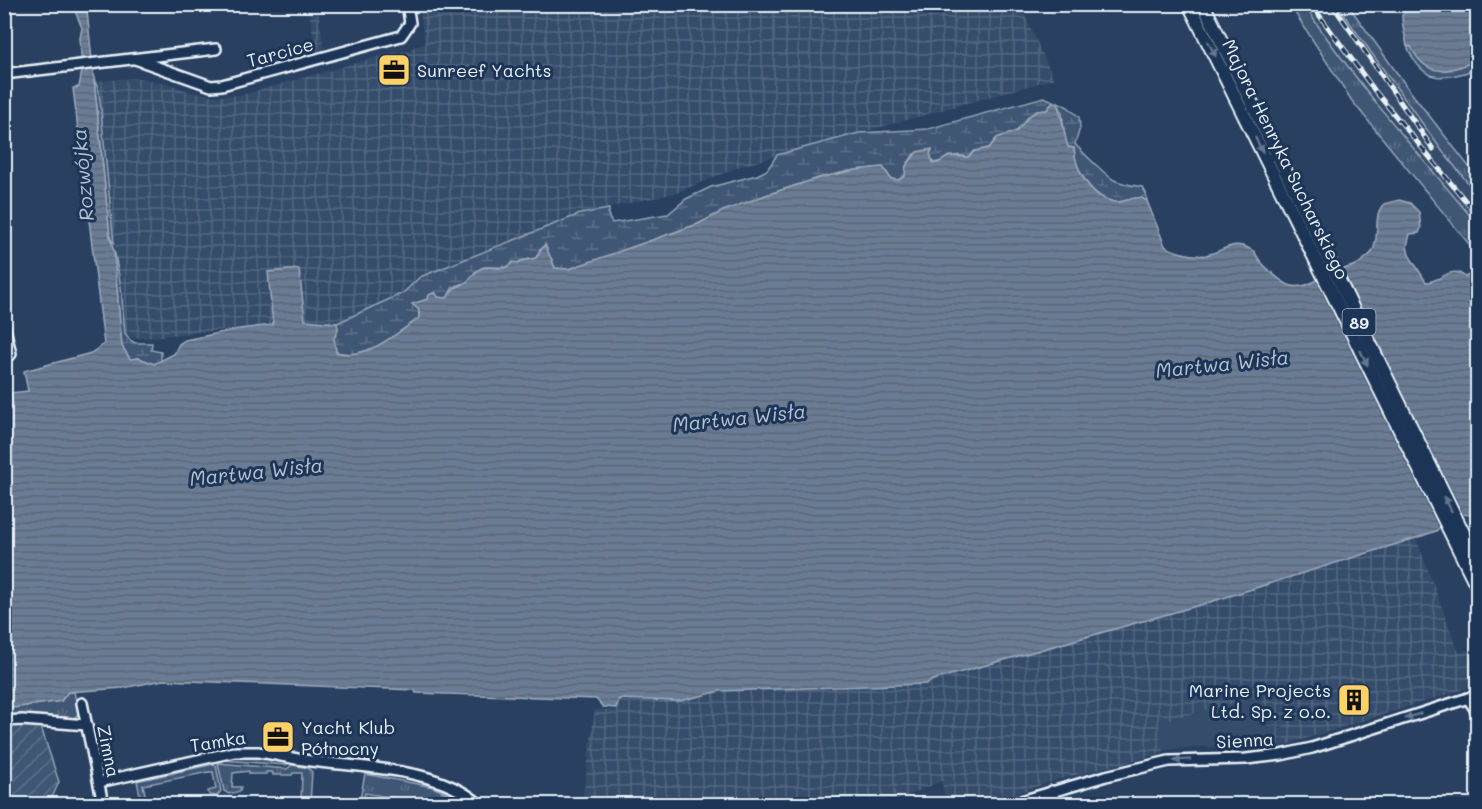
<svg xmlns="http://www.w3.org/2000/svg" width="1482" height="809" font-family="Mali,sans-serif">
<defs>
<pattern id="industrial-grid" width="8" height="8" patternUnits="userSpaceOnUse" patternTransform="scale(1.5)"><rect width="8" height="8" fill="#364d6b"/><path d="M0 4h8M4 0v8" fill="none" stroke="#536781"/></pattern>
<pattern id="grass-tufts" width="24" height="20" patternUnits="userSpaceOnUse" patternTransform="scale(1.5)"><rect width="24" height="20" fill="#415774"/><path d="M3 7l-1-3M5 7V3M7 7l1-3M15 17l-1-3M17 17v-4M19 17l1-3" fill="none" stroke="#5c7089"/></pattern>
<pattern id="wetland-marsh" width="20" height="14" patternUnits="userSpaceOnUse" patternTransform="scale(1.5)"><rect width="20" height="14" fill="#415774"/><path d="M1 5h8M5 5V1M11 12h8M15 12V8" fill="none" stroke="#5c7089"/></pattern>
<pattern id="garden-furrows" width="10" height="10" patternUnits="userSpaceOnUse" patternTransform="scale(1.5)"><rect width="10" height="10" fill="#415774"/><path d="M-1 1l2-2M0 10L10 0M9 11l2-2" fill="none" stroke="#5c7089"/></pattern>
<pattern id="water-rules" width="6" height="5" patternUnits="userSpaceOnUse" patternTransform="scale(1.5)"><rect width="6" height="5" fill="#6b7c95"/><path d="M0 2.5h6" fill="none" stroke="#5a6573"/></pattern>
</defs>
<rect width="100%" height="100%" fill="#294061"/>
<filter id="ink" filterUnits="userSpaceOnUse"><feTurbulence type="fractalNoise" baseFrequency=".0167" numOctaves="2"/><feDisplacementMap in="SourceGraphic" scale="12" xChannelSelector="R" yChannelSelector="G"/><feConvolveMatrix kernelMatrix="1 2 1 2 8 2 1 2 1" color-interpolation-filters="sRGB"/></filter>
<g filter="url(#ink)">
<!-- built -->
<g fill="#364d6b">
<path d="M1304 5H1337L1443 152 1477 194V224L1349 67 1325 36Z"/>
<path d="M1262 696 1273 749 1200 747 1163 750 1159 722Z"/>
</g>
<!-- industrial -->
<g fill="url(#industrial-grid)">
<path d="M419 4 1020 5 1054 79 777 156 739 167 676 193 580 214 420 277 403 293 337 323 305 320 298 269 269 272 273 325 142 338 130 337 125 333 96 81 139 78 172 85 191 92 218 96 242 95 384 55 410 50V48L425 44Z"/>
<path d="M308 5H317L324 49 316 51Z"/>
<path d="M1416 538 1459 653 1468 650 1477 673V685L1273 749 1262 696 1159 722 1164 753 1060 779 984 804H945L942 781 887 804H593L582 803 595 710H615L619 699 680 701 720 691 926 684 933 680 1207 603Z"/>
</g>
<!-- grass -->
<g fill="url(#grass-tufts)" stroke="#94a4b6" stroke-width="1.5">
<path d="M1290 5H1304C1355 82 1418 153 1477 224V254L1352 101Z"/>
<path d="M1337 5H1348L1410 91 1477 177V194L1443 152Z"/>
<path d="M94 79 99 91 114 244 110 237Z"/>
<path d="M68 692H74L79 713 74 718C51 718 27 712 5 717V709L61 701Z"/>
<path d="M256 756 289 762 286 765 222 760 234 757Z"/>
<path d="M218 763 287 769 292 765 308 768 312 772 310 804H301L302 773H293L292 775H273L272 772H266V774H249V771L233 773 232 787H241L240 791 229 794 224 791Z"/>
<path d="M214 764 216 765 221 791 217 796 209 795 208 791 216 789 213 772H209L143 785 147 803 154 802 155 804H142L137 781Z"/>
<path d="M365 774 433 787 469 804H432L365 793 363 804H359Z"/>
</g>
<!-- wetland -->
<g fill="url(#wetland-marsh)" stroke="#94a4b6" stroke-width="1.5">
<path d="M1407 46 1468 64 1477 60V69C1443 80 1423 85 1407 46Z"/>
<path d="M1044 97 1053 101 1047 110 1037 111 1029 116 1017 131 997 138 989 148 975 151 967 157C948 152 948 162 933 163L930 154 932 150 914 154 906 166 905 176 898 180 891 179 883 167 855 170 819 178 766 195 698 224 569 270 555 268 551 258 540 249 536 258 521 261 509 267H484L475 272 467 282 453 287 447 298 428 299 413 304 419 310V318C396 334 366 361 336 352L334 338 338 330 337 323 403 293 420 277 580 214 609 209V218L612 223 668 214 686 199 711 187 757 175 767 170 777 155 859 133 928 129Z"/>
<path d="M1058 102 1068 107 1079 117 1080 128 1075 144C1081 151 1108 177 1114 180 1123 184 1132 185 1142 187L1146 193 1147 201C1136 193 1126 203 1115 202 1091 198 1075 170 1074 148L1068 147 1065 138 1062 113Z"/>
<path d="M115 254 121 287 125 333 130 340 135 343H152L151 350 161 352V361L154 364 139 358 130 359 122 347 113 256Z"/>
</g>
<!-- garden -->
<path fill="url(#garden-furrows)" stroke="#94a4b6" stroke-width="1.5" d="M9 726 41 727 59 782 49 804H5V740Z"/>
<!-- water -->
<g fill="url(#water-rules)" stroke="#9dabbd" stroke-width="1.5">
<path d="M1435 4 1477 5V60C1450 72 1427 80 1411 47L1407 46C1405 35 1402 27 1402 15L1412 7Z"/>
<path d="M78 5H86L87 11 110 237 114 252 122 346 130 359 139 358 154 364 174 354 179 344 185 340 239 329 273 325 268 272 299 269 305 320 337 323 338 330 334 338 336 352C366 361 396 334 419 318V310L412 304 428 299 429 295 435 292 438 297 447 298C455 283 459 289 468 281 473 276 475 271 482 268 493 265 504 273 513 262L519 263 521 261 536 258 545 244 555 268 569 269 698 224 723 211 766 195 819 178 855 170 883 167 891 179 898 180 905 176 906 166 917 152 932 149 930 154 933 163H938L949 156 968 157 975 151 989 148 997 138 1017 131 1029 116 1037 111 1047 110 1053 102H1056C1063 115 1063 132 1068 147L1074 148C1075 170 1091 198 1115 202 1126 203 1136 193 1147 201L1165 246C1174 252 1195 257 1206 255 1225 251 1234 237 1255 252 1257 261 1282 284 1292 286 1306 289 1319 278 1331 273 1339 270 1350 268 1358 264 1362 261 1369 256 1372 252 1381 237 1372 214 1384 204L1399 200 1410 203 1419 212 1421 228 1419 233 1410 234 1407 246 1409 255 1426 282C1441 282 1451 264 1465 277L1477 271V515L1453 514 1436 531 1416 538 1207 603 933 680 926 684 720 691 680 701 619 699 616 708 603 707 596 699 416 693 415 690 163 680 123 688 68 692 61 701 5 709 4 405H13L11 393 28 391 24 371 91 353 104 344 73 88 79 87 82 71 80 38 82 28 75 11Z"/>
</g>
<!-- pier -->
<path fill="#294061" d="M1341 267 1465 517H1454L1440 531 1315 278Z"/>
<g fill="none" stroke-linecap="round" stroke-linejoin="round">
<!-- minor casing -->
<g stroke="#e8f1f8" stroke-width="14">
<g id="minor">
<path d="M135 59 211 86 222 85 401 36 410 23 407 4"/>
<path d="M4 74 216 49"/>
<path d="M4 324 11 354"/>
<path d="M1468 698 1478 714"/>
<path d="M82 703 103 804"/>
<path d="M4 721 22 720 87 725"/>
<path d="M99 782 234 752H258C274 754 289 758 304 760 358 768 436 766 479 804"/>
<path d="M1052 791 1055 804"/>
<path d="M1011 804 1106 776 1169 761 1246 759 1281 755 1312 748 1478 695"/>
</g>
</g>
<!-- highway casing -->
<g stroke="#e8f1f8" stroke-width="16">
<g id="highway">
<path d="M1189 4 1478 588"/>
<path d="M1203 4 1478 563"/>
</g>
</g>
<!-- minor -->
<use href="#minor" stroke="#1d3557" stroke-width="9"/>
<!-- highway -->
<use href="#highway" stroke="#1d3557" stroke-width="12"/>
<!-- rail casing -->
<g stroke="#e8f1f8" stroke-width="5">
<g id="rail">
<path d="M1311 4 1375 91 1478 216"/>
<path d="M1332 4 1433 149"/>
</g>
</g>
<!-- rail -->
<use href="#rail" stroke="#1d3557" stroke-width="3" stroke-dasharray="9" stroke-linecap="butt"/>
</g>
<!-- one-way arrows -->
<defs><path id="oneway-solid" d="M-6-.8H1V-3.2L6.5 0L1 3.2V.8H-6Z" transform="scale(1.5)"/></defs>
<g fill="#64778f">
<use href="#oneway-solid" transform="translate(1212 49) rotate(63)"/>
<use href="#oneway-solid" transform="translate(1259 145) rotate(64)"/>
<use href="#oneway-solid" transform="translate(1364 358) rotate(64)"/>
<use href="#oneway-solid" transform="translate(1448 504) rotate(-116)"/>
<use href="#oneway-solid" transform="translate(1413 716) rotate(162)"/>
<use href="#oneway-solid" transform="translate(1182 760) rotate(176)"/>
</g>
</g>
<!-- icons -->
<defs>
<g id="office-square" transform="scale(1.725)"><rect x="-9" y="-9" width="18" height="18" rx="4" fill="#ffd166" stroke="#1d3557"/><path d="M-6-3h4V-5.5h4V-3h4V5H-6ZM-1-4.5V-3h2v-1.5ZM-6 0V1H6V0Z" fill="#111"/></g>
<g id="building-square" transform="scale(1.725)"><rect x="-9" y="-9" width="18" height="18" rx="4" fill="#ffd166" stroke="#1d3557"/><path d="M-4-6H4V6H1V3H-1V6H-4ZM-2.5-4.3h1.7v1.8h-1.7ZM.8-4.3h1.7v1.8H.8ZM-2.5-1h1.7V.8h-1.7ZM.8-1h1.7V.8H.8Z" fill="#111"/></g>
</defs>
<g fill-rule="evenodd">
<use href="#office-square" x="394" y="70"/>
<use href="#building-square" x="1354" y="700"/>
<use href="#office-square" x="278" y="737"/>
</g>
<g text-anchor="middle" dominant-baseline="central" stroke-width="6" stroke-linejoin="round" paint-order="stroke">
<!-- shield labels -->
<rect fill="#1d3557" stroke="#abb9c8" stroke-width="1.5" x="1342.5" y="309" width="33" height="26" rx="4.5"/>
<g font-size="16" font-weight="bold" fill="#e8f1f8">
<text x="1359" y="322">89</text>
</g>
<!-- street labels -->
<g font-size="18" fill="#e8f1f8" stroke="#1d3557">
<text transform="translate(280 52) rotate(-15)">Tarcice</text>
<text transform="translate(1286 159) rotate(64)">Majora Henryka Sucharskiego</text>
<text transform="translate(1245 740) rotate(-3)">Sienna</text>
<text transform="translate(218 741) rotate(-9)">Tamka</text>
<text transform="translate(109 751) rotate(78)">Zimna</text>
</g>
<!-- poi labels -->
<g font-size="18" fill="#e8f1f8" stroke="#1d3557" text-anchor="start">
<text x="417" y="70">Sunreef Yachts</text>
<text x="1331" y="690" text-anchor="end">Marine Projects<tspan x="1331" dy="21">Ltd. Sp. z o.o.</tspan></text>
<text x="301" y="727">Yacht Klub<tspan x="301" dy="21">Północny</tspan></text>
</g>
<!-- water labels -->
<g font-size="20" font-style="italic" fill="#b6c2d0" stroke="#1d3557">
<text transform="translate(82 175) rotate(-95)">Rozwójka</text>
<text transform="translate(1222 363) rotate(-6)">Martwa Wisła</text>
<text transform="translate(739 417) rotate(-6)">Martwa Wisła</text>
<text transform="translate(256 471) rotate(-6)">Martwa Wisła</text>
</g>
</g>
<!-- margin -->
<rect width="1482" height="809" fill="none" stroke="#1d3557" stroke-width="24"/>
<rect x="12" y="12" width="1458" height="785" fill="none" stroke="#e8f1f8" stroke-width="2" filter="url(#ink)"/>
</svg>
